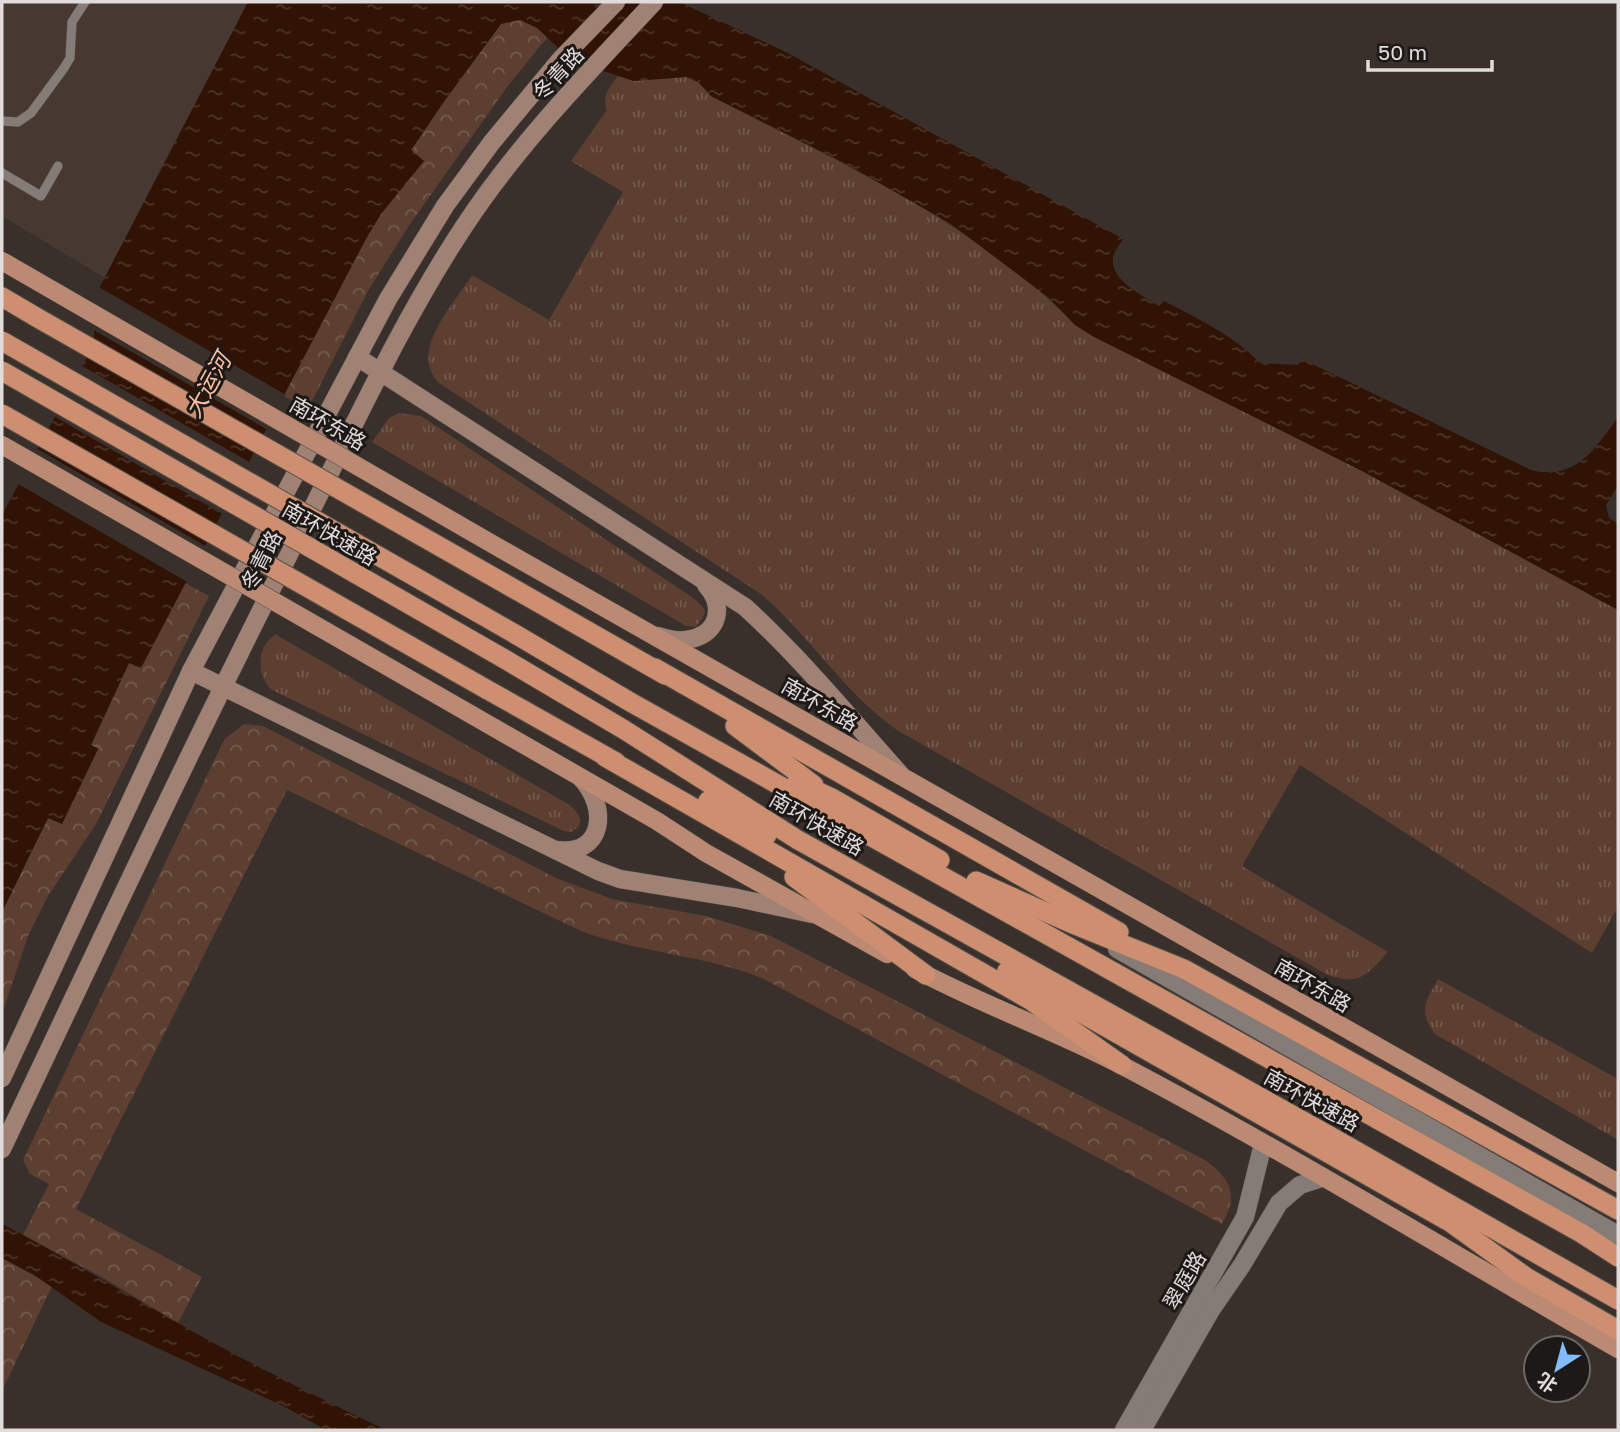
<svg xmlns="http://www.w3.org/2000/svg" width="1620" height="1432" font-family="'Golos Text','Noto Sans SC',sans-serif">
<defs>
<pattern id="grass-tufts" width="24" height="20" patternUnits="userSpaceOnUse" patternTransform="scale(1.75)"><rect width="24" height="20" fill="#5d3f31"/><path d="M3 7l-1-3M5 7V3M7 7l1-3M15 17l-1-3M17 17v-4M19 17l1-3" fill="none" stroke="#745a4e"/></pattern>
<pattern id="park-crowns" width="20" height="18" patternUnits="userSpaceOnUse" patternTransform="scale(1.75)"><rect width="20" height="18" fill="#5d3f31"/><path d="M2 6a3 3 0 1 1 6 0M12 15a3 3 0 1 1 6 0" fill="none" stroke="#745a4e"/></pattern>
<pattern id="water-ripples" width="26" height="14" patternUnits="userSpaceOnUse" patternTransform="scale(1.75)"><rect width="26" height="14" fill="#301304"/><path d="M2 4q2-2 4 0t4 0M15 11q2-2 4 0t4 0" fill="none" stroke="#4e3528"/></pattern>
</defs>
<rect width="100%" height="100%" fill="#39302c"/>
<!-- built -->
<path fill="#473831" d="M2 2H248L105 278 2 216Z"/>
<!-- grass -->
<g fill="url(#grass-tufts)">
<path d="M618 76 634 81 686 77 700 83 711 96C838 162 974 221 1075 325L1362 471 1618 610V907L1592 953 1300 765 1242 866 1388 952C1367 975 1359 987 1326 974L897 730C844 693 810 636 761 594L439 383C408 351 454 304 472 275L549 320 623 192 571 161 607 110C601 96 610 87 618 76Z"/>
<path d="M399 413 421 416 692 597 702 606 705 611 703 617 696 627 686 626 372 442 389 418Z"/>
<path d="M275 634 568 804C579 812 587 824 571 832L564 831 272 690C261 681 257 660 264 647 266 642 272 638 275 634Z"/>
<path d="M1438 979 1618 1079V1140L1435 1034C1418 1011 1425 1002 1438 979Z"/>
</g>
<!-- park -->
<g fill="url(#park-crowns)">
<path d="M580 2 540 46 507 87 408 227 368 291 308 409 282 395 367 237 381 214 423 161 411 151 443 103 501 24Z"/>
<path d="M185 583 209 596 96 824 48 896 28 936 2 1014V912L48 818 62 824 98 749 91 745 129 663 141 668Z"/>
<path d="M244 724 263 726 556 878 612 899 706 916 771 936 1205 1160C1231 1179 1239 1195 1222 1224L762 978C704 955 640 953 581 931L287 790 76 1209 202 1277 178 1323 102 1277 23 1235 49 1184 30 1174 23 1160 221 746 225 739Z"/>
<path d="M2 1258 52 1286 2 1391Z"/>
</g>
<!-- water -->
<g fill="url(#water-ripples)">
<path d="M248 2H680L788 53 1123 239C1120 244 1116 249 1114 254 1106 279 1143 295 1159 306L1164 301C1197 318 1234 336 1260 363L1298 365 1302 359 1531 470C1576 481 1595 449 1618 417V486L1606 505 1609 518 1618 524V610L1362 471 1094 337 1075 325 1049 298 951 224 846 164 711 96 699 83 686 77 634 81 572 61 537 28 520 20 501 24 443 103 411 150 424 161 381 214 367 237 141 668 129 663 91 745 98 749 62 824 48 818 2 912V515L94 344V298Z"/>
<path d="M2 1224C62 1255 119 1290 178 1323 246 1362 316 1396 386 1430H326L283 1406 101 1322 33 1274 2 1258Z"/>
</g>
<!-- pier -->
<g fill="#39302c">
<path d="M97 286 286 395 268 430 90 328 91 298Z"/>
<path d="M79 364 251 463 224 515 52 415Z"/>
<path d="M34 447 207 547 189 583 15 482Z"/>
</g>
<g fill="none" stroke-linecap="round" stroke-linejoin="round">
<!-- service casing -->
<g stroke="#564f4c" stroke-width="10">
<g id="service">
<path d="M2 121 18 122 31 113 64 68 70 58 72 22 85 2"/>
<path d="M2 173 41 196 58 166"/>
</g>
</g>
<!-- minor casing -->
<g stroke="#564f4c" stroke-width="19">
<path id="minor" d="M1117 949 1618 1235"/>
</g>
<!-- tertiary casing -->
<g stroke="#564f4c" stroke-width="19">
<g id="tertiary">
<path d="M1124 1430 1245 1217 1263 1144"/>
<path d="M1142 1430 1211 1310 1242 1265 1279 1203 1300 1185 1322 1178"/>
</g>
</g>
<!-- secondary casing -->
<g stroke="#564f4c" stroke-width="19">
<g id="secondary">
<path d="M357 357 745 607C802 659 850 718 901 775"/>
<path d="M658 636C669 639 679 642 691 639 719 633 725 605 706 585"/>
<path d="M191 671 598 871 620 879 737 898 812 914"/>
<path d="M556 850C604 856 609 808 581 778"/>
<path d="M2 1078 191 671 388 299 445 206 492 142 560 60 616 2"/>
<path d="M2 1149C101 940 199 731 304 525 355 424 402 320 465 225 519 143 588 73 654 2"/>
</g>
</g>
<!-- primary casing -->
<g stroke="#564f4c" stroke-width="19">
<g id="primary">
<path d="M501 549 1618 1183"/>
<path d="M472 715 657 821 706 853 887 954"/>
<path d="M915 969C982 1005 1054 1030 1121 1065 1290 1154 1453 1254 1618 1349"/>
</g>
</g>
<!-- trunk casing -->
<g stroke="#564f4c" stroke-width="21">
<g id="trunk">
<path d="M2 297 36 317"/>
<path d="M488 574 665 675"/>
<path d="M515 634 632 703 1581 1233 1618 1257"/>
<path d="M501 657 623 729 798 840 1330 1136 1618 1300"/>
<path d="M655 668 1119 932"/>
<path d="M486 689 616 762"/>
<path d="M735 726 814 785"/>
<path d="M605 757 1030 1000 1122 1065"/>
<path d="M797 782 832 798 940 860"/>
<path d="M708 801 767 835"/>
<path d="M794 877 926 975"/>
<path d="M976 881 1075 925 1184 969 1618 1210"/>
<path d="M1007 971 1446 1220"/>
<path d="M1436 1212 1526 1277 1618 1330"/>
</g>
</g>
<!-- service -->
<use href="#service" stroke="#857b77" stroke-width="9"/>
<!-- minor -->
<use href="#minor" stroke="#857b77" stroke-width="18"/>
<!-- tertiary -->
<use href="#tertiary" stroke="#857b77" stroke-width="18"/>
<!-- secondary -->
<use href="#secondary" stroke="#a08275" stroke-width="18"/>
<!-- primary -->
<use href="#primary" stroke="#bc8a72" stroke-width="18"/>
<!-- trunk -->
<use href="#trunk" stroke="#ce8f70" stroke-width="19"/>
<!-- primary-bridge casing -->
<g stroke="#564f4c" stroke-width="19" stroke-linecap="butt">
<g id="primary-bridge">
<path d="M2 261 501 549"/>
<path d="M2 445 472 715"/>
</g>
</g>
<!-- trunk-bridge casing -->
<g stroke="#564f4c" stroke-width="21" stroke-linecap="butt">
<g id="trunk-bridge">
<path d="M36 317 488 574"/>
<path d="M2 341 515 634"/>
<path d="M2 371 501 657"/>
<path d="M2 414 486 689"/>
</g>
</g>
<!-- primary-bridge -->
<use href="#primary-bridge" stroke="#bc8a72" stroke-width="18"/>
<!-- trunk-bridge -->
<use href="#trunk-bridge" stroke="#ce8f70" stroke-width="19"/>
</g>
<g text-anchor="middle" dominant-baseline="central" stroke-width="6" stroke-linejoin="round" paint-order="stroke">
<!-- street labels -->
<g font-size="21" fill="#e1dbd9" stroke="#1d1917">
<text transform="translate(558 73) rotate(-47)">冬青路</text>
<text transform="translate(328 423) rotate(30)">南环东路</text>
<text transform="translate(330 533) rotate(30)">南环快速路</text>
<text transform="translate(261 560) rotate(-63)">冬青路</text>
<text transform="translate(820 704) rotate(30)">南环东路</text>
<text transform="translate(817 823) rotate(30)">南环快速路</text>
<text transform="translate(1313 985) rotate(30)">南环东路</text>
<text transform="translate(1312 1100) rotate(29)">南环快速路</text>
<text transform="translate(1184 1280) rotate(-60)">翠庭路</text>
</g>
<!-- water labels -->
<g font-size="23" font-style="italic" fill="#fec0a1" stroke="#1d1917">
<text transform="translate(207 385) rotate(-61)">大运河</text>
</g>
</g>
<!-- border -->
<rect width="1620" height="1432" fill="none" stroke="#e1dbd9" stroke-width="7"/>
<!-- north arrow -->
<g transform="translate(1557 1369) rotate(216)"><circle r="33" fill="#1d1917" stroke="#6b6765" stroke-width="2"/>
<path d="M0-5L12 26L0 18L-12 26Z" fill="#82bcfa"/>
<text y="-10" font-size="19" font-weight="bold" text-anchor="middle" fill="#e1dbd9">北</text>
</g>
<!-- scale -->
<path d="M1368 60v10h124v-10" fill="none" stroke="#e1dbd9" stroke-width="3.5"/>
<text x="1378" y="60" font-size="21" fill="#e1dbd9" stroke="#1d1917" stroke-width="5" paint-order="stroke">50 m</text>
</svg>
